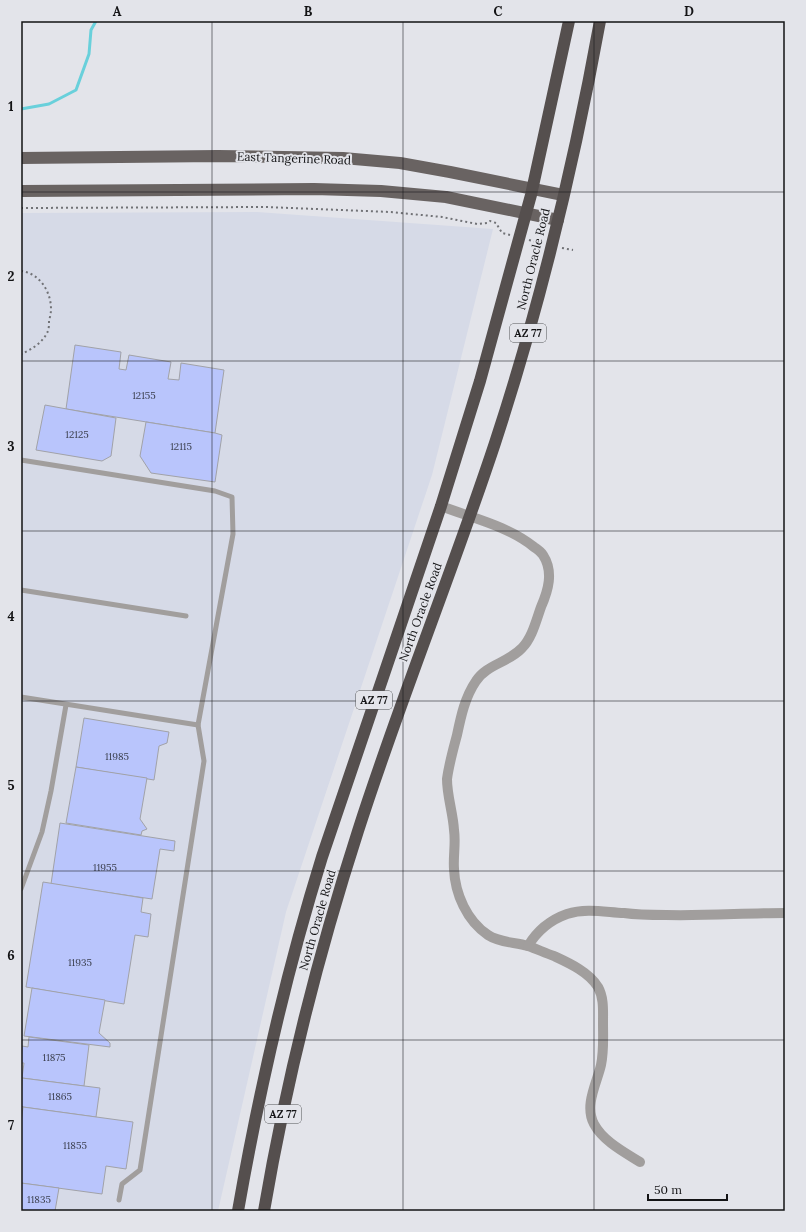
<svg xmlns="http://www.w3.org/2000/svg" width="806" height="1232" font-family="Lora,serif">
<rect width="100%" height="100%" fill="#e3e4ea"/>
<!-- built -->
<path fill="#d6dae7" d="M257 212 493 229 432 475 286 912 218 1211H21V213Z"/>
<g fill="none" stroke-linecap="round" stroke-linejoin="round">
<!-- stream -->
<path stroke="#69d0db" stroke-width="3" d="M21 109 49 104 76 90 89 54 91 30 96 21"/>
</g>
<!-- building -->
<g fill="#b9c5fc" stroke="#a1a2a8">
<path d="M75 345 121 352 119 369 126 370 129 355 171 362 168 379 179 380 181 363 224 370 215 433 66 409Z"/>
<path d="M45 405 116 418 111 456 102 461 36 450Z"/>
<path d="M146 422 215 433 222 435 215 482 151 473 140 456Z"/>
<path d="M84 718 169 732 167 743 159 746 154 780 76 767Z"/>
<path d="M76 767 147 778 140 819 147 829 142 831 141 835 66 823Z"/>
<path d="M60 823 175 841 174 851 160 849 152 899 51 884Z"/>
<path d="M43 882 143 898 141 912 151 914 148 937 135 935 124 1004 26 987Z"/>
<path d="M32 988 105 1000 99 1033 110 1043V1047L24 1036Z"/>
<path d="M29 1037 89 1045 84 1086 22 1078 24 1063H21L22 1046 28 1047Z"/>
<path d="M22 1078 100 1088 96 1117 23 1107 21 1105Z"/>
<path d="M23 1107 133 1122 126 1169 106 1166 102 1194 21 1183V1123Z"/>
<path d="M21 1183 59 1188 55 1211H21Z"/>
</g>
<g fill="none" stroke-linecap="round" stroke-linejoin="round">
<!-- path -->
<g stroke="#717276" stroke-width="2" stroke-dasharray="2 3" stroke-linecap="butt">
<path d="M21 208 266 207 391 212 442 217 477 224 487 223 490 221 496 223 502 233 510 235"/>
<path d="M529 240 541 243"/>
<path d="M562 248 573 250"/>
<path d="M21 271C39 273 51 291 51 309 51 313 50 317 49 321 49 325 49 330 47 333 42 343 31 350 21 354"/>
</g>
<!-- lane -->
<g stroke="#a19e9d" stroke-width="5">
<path d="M21 460 215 491 232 497 233 534 198 725 204 761 140 1170 122 1184 119 1200"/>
<path d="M21 590 186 616"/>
<path d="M21 697 198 725"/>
<path d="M21 889 42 832 51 791 66 705"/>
</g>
<!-- street -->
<g stroke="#a19e9d" stroke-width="10">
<path d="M441 506C472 518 508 526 534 547 537 549 541 552 543 555 554 572 548 591 541 607 536 621 532 638 522 648 508 663 487 664 476 681 465 697 461 716 457 735 453 750 449 764 447 779 447 796 453 813 454 830 456 843 453 856 454 869 455 894 467 921 488 935 500 943 515 942 528 946 537 949 545 953 554 956 569 963 589 972 598 987 604 998 603 1010 603 1023 603 1037 604 1051 601 1065 597 1083 584 1105 594 1124 603 1141 624 1152 640 1162"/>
<path d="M528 946C537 931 550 920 567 914 586 908 604 912 624 913 638 915 652 915 666 915 706 916 745 913 785 913"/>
</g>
<!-- primary -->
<g stroke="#696362" stroke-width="12">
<path d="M21 158 218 156 343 158 400 163 450 172 563 195"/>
<path d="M21 191 314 189 381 191 446 197 558 220"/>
</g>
<!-- highway -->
<g stroke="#554f4e" stroke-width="12">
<path d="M238 1211C259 1091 286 973 322 857L441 506 480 381 531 195 569 21"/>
<path d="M264 1211C286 1082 318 955 358 831 400 700 452 573 495 443 540 306 574 164 600 21"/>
</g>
</g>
<!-- grid -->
<path fill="none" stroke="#131315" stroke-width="1" stroke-opacity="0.55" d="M212 21V1211M403 21V1211M594 21V1211M21 192H785M21 361H785M21 531H785M21 701H785M21 871H785M21 1040H785"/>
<g text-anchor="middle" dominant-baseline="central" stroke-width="4" stroke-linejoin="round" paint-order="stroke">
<!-- number labels -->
<g font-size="10" fill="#3c404f">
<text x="144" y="395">12155</text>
<text x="77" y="434">12125</text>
<text x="181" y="446">12115</text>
<text x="117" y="756">11985</text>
<text x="105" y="867">11955</text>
<text x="80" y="962">11935</text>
<text x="54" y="1057">11875</text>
<text x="60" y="1096">11865</text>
<text x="75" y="1145">11855</text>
<text x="39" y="1199">11835</text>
</g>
<!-- shield labels -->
<g fill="#e3e4ea" stroke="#515255" stroke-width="1">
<rect x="510" y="324" width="36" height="18" rx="3"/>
<rect x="356" y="691" width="36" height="18" rx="3"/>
<rect x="265" y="1105" width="36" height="18" rx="3"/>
</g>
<g font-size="11" font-weight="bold" fill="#131315">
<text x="528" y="333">AZ 77</text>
<text x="374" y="700">AZ 77</text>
<text x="283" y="1114">AZ 77</text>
</g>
<!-- street labels -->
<g font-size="12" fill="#131315" stroke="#e3e4ea">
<text transform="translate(294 158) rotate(2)">East Tangerine Road</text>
<text transform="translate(533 259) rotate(-76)">North Oracle Road</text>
<text transform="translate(420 612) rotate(-70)">North Oracle Road</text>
<text transform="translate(317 920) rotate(-74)">North Oracle Road</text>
</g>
</g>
<!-- border -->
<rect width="806" height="1232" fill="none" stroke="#e3e4ea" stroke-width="44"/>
<!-- scale -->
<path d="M648 1194v6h79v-6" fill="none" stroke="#131315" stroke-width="2"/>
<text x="654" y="1194" font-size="12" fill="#131315" stroke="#e3e4ea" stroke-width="3" paint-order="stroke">50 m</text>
<rect x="22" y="22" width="762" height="1188" fill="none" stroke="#131315" stroke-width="1.5"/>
<g font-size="13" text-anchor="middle" font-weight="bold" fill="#131315">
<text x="117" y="16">A</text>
<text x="308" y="16">B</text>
<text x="498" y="16">C</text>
<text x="689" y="16">D</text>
<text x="11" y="111">1</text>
<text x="11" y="281">2</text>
<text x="11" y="451">3</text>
<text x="11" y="621">4</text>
<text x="11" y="790">5</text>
<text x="11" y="960">6</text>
<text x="11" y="1130">7</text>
</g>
</svg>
